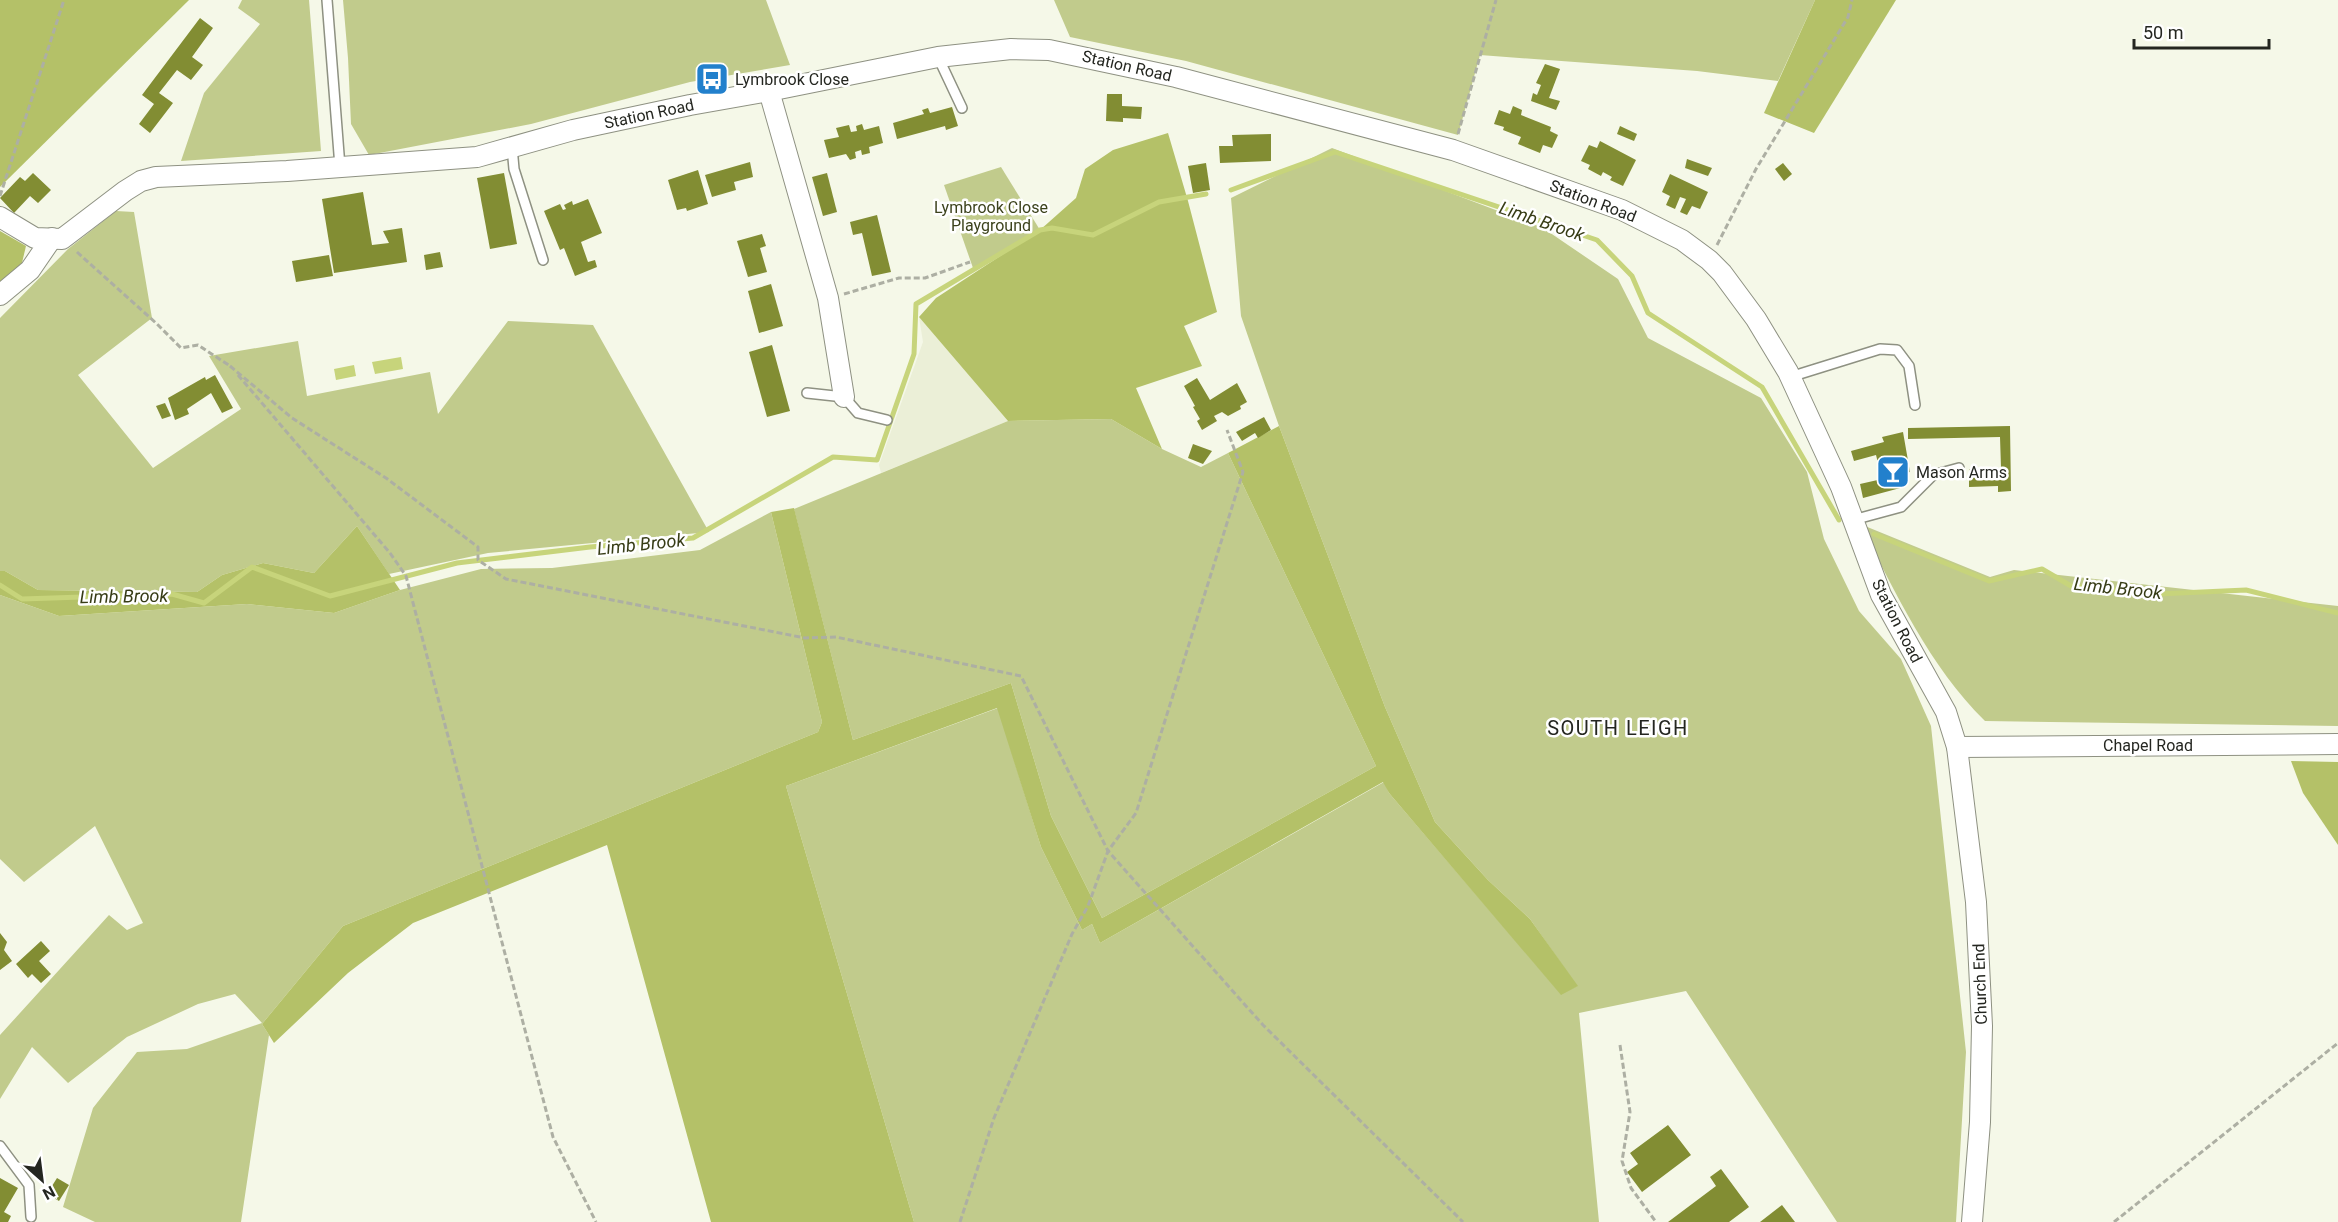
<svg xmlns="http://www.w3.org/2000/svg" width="2338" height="1222" font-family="Roboto,sans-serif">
<rect width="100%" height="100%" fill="#f5f8e8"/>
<!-- built -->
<path fill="#ebefd7" d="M919 317 1008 421 881 473 879 465 923 342Z"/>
<!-- green -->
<g fill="#c1cb8c">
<path d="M242 0H309L321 151 181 161 204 93 260 24 238 8Z"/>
<path d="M343 0H766L790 65 690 82 531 124 369 155 351 124 348 58Z"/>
<path d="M1054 0H1815L1778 81 1697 71 1480 55 1458 135 1186 61 1070 37Z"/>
<path d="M1332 148 1543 228 1618 279 1648 338 1761 398 1807 472 1824 539 1859 611 1901 659 1931 726 1966 1052 1956 1222H1837L1686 991 1579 1013 1599 1222H914L786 786 998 708 1041 847 1082 930 1092 924 1100 943 1384 782 1389 793 1561 994 1577 986 1530 919 1488 880 1435 822 1385 707 1279 426 1241 316 1231 198Z"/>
<path d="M1001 167 1040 230 973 268 944 185Z"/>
<path d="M116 211 134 212 152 318 78 375 153 468 241 409 209 356 298 341 307 396 430 372 438 414 508 321 593 325 709 532 488 553 389 574 357 526 314 573 263 563 222 575 197 592 38 590 5 571H0V318L68 249Z"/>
<path d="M1111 419 1162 449 1201 467 1228 453 1376 766 1102 918 1051 816 1011 683 853 740 794 509 1008 421Z"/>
<path d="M771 512 822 722 818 732 343 926 262 1024 269 1035 241 1222H95L63 1207 93 1108 137 1052 187 1049 262 1023 235 994 198 1004 127 1037 68 1083 32 1047 0 1099V1035L109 915 127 930 143 923 95 826 24 882 0 859V595L59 616 247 604 334 613 400 590 481 569 552 568 700 550Z"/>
<path d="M1860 524 1990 577 2014 570 2338 606V726L1985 721C1929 666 1896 593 1860 524Z"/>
</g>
<!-- forest -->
<g fill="#b4c168">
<path d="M0 0H189L0 187Z"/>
<path d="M1815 0H1896L1814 133 1764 113Z"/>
<path d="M1168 133 1188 201 1217 312 1184 326 1202 366 1136 388 1162 449 1111 419 1008 421 919 317 936 298 1040 230 1076 198 1085 169 1113 150Z"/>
<path d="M0 231 26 246 21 267 0 284Z"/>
<path d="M1279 426 1385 707 1435 822 1488 880 1530 919 1578 986 1561 995 1389 793 1383 782 1100 943 1092 924 1082 930 1041 847 997 708 786 786 914 1222H711L607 845 413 923 348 973 274 1043 262 1024 343 926 818 732 822 722 771 512 794 508 853 740 1011 683 1051 816 1102 918 1376 766 1228 453Z"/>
<path d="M357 526 400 590 334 613 247 604 59 616 0 595V571H5L38 590 197 592 222 575 263 563 314 573Z"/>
<path d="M2291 761 2338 762V845L2303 793Z"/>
</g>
<!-- water -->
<g fill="#c7d47b">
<path d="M401 357 403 369 375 374 372 362Z"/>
<path d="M354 365 356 376 336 380 334 369Z"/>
</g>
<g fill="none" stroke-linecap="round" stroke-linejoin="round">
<!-- stream -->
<g stroke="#c7d47b" stroke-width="5">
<path d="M1231 190 1335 152 1597 240 1632 276 1648 313 1762 387 1839 520"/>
<path d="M1874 534 1989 581 2042 569 2071 586 2158 594 2246 590 2338 613"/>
<path d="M0 585 22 599 172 594 204 603 252 567 330 596 457 563 590 547 693 538 833 457 877 460 914 354 916 304 1040 230 1052 228 1093 235 1159 202 1206 194"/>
</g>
</g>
<!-- building -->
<g fill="#828d33">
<path d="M200 18 213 28 192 57 203 65 191 80 177 70 159 93 173 103 150 133 139 124 154 104 142 95Z"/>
<path d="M1545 64 1560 69 1549 98 1560 101 1556 110 1531 101 1533 93 1537 95 1541 85 1536 83Z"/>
<path d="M1107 94H1122V106L1142 107 1141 119 1123 118V122L1106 121Z"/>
<path d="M1513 106 1522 110 1521 115 1551 127 1550 131 1558 135 1552 148 1543 145 1540 153 1518 144 1521 137 1503 130 1504 127 1494 124 1499 110 1510 114Z"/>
<path d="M952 107 958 126 946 130 945 126 897 139 893 123 924 114 922 110 928 108 930 113Z"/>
<path d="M862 124 864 130 879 126 883 143 869 147 870 153 862 155 861 150 855 152 856 158 850 160 846 154 829 158 824 140 839 137 836 128 849 125 851 132 857 131 856 126Z"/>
<path d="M1620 126 1637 134 1634 141 1617 134Z"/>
<path d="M1271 134V161L1220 163 1219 146H1233L1232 135Z"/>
<path d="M1600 141 1636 160 1623 186 1610 180 1612 177 1603 172 1601 176 1588 169 1590 165 1581 161 1589 145 1597 148Z"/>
<path d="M1687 159 1712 168 1708 176 1685 168Z"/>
<path d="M750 162 753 177 734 182 736 190 712 197 705 175Z"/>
<path d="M1206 163 1210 190 1193 193 1188 166Z"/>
<path d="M1783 163 1792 174 1784 181 1775 169Z"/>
<path d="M698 170 708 204 687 211 686 208 677 210 668 180Z"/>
<path d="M33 173 51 190 38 203 30 196 14 213 0 198 20 177 25 181Z"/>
<path d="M504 173 517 244 490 249 477 178Z"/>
<path d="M827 173 837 212 823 216 812 177Z"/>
<path d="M1670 174 1708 192 1700 209 1692 206 1687 215 1680 212 1686 199 1680 197 1675 209 1666 205 1670 196 1662 192Z"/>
<path d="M363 192 372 245 389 243 383 231 402 228 407 262 334 273 322 199Z"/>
<path d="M588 199 602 233 581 242 588 262 595 260 597 267 575 276 564 248 560 250 544 211 560 204 563 210 566 209 564 205 572 201 573 205Z"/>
<path d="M877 215 891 272 872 276 862 233 853 235 850 222Z"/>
<path d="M762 234 766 246 760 248 767 272 748 277 737 241Z"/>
<path d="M440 252 443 267 426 270 424 255Z"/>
<path d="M329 255 333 276 296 282 292 261Z"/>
<path d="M771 284 783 326 759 333 748 291Z"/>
<path d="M772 345 790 411 767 417 749 352Z"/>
<path d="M215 375 233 408 222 413 211 393 187 409 189 414 175 420 168 398 205 377 206 380Z"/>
<path d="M1197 378 1210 400 1237 383 1247 402 1240 406 1241 409 1228 416 1222 412 1214 416 1217 421 1202 430 1197 421 1200 419 1193 407 1195 406 1184 386Z"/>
<path d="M165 403 171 416 162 419 156 406Z"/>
<path d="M1264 417 1271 430 1258 438 1255 433 1242 441 1236 432Z"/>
<path d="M2010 426 2011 491 1998 492V486L1969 487V469L2001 468 2000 437 1908 439V428Z"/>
<path d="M1903 432 1910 472 1901 474 1904 487 1863 498 1860 484 1882 479 1876 455 1854 461 1851 451 1884 442 1882 437Z"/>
<path d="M1193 444 1212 451 1203 464 1188 458Z"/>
<path d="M0 933 7 942 4 950 12 961 0 970Z"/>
<path d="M41 941 50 951 39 961 51 974 41 983 32 974 28 978 16 964Z"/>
<path d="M1668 1125 1691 1155 1642 1192 1627 1172 1638 1164 1630 1153Z"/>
<path d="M1721 1169 1749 1207 1729 1222H1668L1716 1186 1710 1177Z"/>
<path d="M0 1178 18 1188 4 1212 11 1216 8 1222H0Z"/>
<path d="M57 1178 69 1185 59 1201 47 1194Z"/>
<path d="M1782 1205 1795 1222H1760Z"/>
</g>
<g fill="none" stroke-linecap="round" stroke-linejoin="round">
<!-- lane casing -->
<g stroke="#8e9182" stroke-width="12">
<g id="lane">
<path d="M327 0 340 167"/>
<path d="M938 57 962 108"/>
<path d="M512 147 514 169 543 260"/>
<path d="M1790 377 1880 349 1897 350 1909 366 1915 405"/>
<path d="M807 393 844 397 858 413 887 420"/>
<path d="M1853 520 1901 507 1933 475 1959 468"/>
<path d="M0 1146 29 1185 31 1217"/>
</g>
</g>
<!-- street casing -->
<g stroke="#8e9182" stroke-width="22">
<g id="street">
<path d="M769 91 828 298 844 397"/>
<path d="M0 217 35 238 62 239 125 191 141 181 156 177 287 171 477 157 573 130 690 105 769 91 938 57 1011 49 1049 50 1176 77 1453 150 1622 210 1682 240 1709 260 1722 273 1756 319 1788 372 1841 487 1881 595 1946 712 1957 747 1976 902 1982 1026 1980 1122 1972 1222"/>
<path d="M0 295 30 270 52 238"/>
<path d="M1957 747 2338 744"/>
</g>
</g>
<!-- path -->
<g stroke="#adafa3" stroke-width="3" stroke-dasharray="6 3" stroke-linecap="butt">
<path d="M1458 134 1496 0"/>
<path d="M0 196 64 0"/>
<path d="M1717 245 1756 169 1848 17 1852 0"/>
<path d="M77 252 157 324 181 348 198 345 230 366"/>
<path d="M844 294 899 278H925L970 262"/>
<path d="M230 366 292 418 386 478 478 547V560L506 579 805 638 836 637 1021 676 1108 851 1263 1025 1463 1222"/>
<path d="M238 375 390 553 406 576 553 1137 596 1222"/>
<path d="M1620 1045 1630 1112 1622 1161 1631 1188 1656 1222"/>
<path d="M960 1222 994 1118 1072 934 1088 906 1108 851 1136 813 1243 472 1227 430"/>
<path d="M2114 1222 2338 1043"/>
</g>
<!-- lane -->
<use href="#lane" stroke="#fff" stroke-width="9"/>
<!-- street -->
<use href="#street" stroke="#fff" stroke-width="20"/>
</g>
<!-- icons -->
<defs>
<g id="bus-square" transform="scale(1.725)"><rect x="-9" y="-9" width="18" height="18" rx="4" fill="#2280cc" stroke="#fff"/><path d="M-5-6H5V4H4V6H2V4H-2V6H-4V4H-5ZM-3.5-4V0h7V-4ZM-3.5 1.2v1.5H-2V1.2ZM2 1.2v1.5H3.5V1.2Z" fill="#fff"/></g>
<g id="bar-square" transform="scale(1.725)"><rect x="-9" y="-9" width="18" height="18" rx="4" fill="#2280cc" stroke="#fff"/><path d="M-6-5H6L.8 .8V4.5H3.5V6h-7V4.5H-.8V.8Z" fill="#fff"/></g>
</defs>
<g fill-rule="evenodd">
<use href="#bus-square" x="712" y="79"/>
<use href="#bar-square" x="1893" y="472"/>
</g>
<g text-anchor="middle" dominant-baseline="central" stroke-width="5" stroke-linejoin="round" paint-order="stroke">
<!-- street labels -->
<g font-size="16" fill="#242620" stroke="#fff">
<text transform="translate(1127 66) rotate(13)">Station Road</text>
<text transform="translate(649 114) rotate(-12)">Station Road</text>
<text transform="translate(1593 201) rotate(21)">Station Road</text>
<text transform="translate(1897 621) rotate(63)">Station Road</text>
<text x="2148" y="745">Chapel Road</text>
<text transform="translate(1980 984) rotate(-92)">Church End</text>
</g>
<!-- poi labels -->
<g font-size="16" fill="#242620" stroke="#fff" text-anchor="start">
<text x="735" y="79">Lymbrook Close</text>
<text x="1916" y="472">Mason Arms</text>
</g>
<!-- park labels -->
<g font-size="16" fill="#3c421c" stroke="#fff">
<text x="991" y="207">Lymbrook Close<tspan x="991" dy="18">Playground</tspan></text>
</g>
<!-- water labels -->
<g font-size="18" font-style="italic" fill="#373c16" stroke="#fff">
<text transform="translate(1542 221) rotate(19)">Limb Brook</text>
<text transform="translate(641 544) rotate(-6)">Limb Brook</text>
<text transform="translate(2118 588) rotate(6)">Limb Brook</text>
<text transform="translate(124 596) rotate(-1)">Limb Brook</text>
</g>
<!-- quarter labels -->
<g font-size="20" letter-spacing="1.5" fill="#242620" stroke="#fff">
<text x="1618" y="728">SOUTH LEIGH</text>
</g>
</g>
<!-- north arrow -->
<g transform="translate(42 1180) rotate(152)" stroke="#ffffff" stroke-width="4.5" paint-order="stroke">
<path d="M0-4.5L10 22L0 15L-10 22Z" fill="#242620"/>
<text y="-9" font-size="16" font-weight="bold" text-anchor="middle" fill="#242620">N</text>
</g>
<!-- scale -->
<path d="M2134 39v9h135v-9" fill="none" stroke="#242620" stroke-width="3"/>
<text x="2143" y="39" font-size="18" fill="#242620" stroke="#ffffff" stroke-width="4.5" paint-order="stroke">50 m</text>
</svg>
